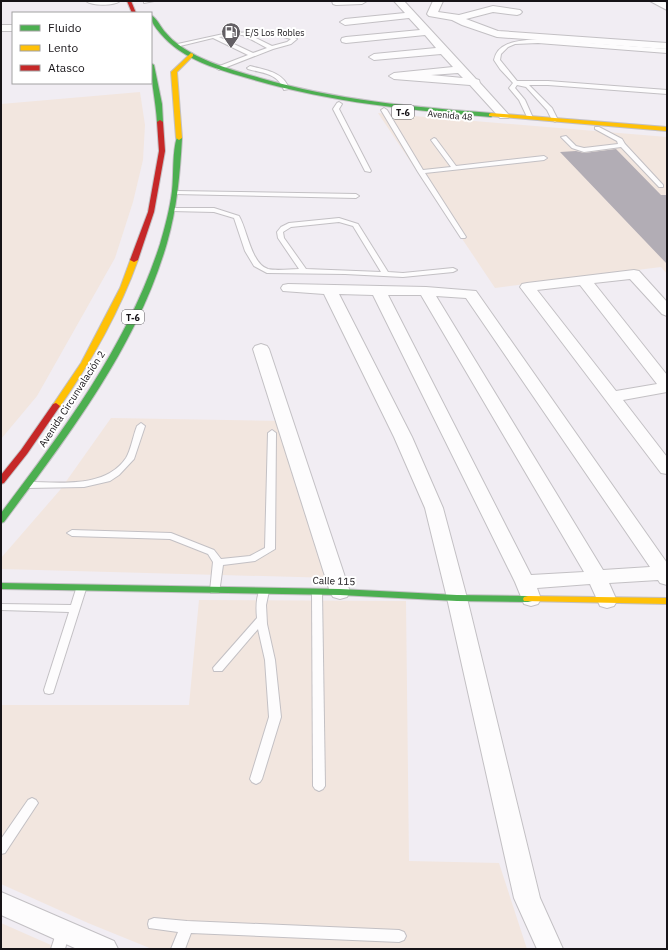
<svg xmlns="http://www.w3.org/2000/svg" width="668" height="950" font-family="'IBM Plex Sans',sans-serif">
<rect width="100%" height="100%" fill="#f1edf3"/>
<!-- industrial -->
<g fill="#f2e6df">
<path d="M140 92 145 125 143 160 133 202 115 258 37 396 1 439V104Z"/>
<path d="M378 113 667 137V274L661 267 495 288Z"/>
<path d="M111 418 287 421 334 578 1 569V558L60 490Z"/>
<path d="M199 600 406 601 409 861 499 863 527 949H152L88 923 1 884V705H189Z"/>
<path d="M1 923 60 949H1Z"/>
</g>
<!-- building -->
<path fill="#b2adb5" d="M616 149 661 195H667V264L560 152 576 151 584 153Z"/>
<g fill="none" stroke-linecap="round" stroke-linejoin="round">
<!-- lane casing -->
<g stroke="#c3c0c4" stroke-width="2">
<g id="lane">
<path d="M144 1H154L144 3Z"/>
<path d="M270 32 285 33 297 39 291 44 273 49 219 70 216 68 217 67 248 55 213 38 176 47 173 45 228 33ZM236 35H243L267 48 253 53 219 37ZM250 35H276L291 39 287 42 272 46Z"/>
<path d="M538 39 667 49V53L538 43 515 44 508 47 501 54 500 60 517 81H548L667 90V94L548 85H529L552 108 558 120 555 122 552 120 547 110 526 87 517 85 515 88 525 100 533 118 528 119 519 100 509 88 513 83 500 69 494 60C498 40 522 41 538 39Z"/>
<path d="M250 66C265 70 284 72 289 89L284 90C277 73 265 74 248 69L247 68Z"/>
<path d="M339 102 342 104 339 109 371 171 370 172 365 171 333 109 337 103Z"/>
<path d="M384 108 387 110 423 170 451 167 431 140 434 138 436 139 456 166 544 156 547 158 544 160 425 173 466 237 465 238H461L418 172 381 110Z"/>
<path d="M595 127H599L622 139 625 144 663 185V187H659L621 147 584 152 572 148 561 137 566 136 576 146 584 148 618 144 617 141 595 129Z"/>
<path d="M176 191 356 194 359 196 356 198 174 194V192Z"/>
<path d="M173 208H214L239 216C247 229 251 264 268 269 277 271 290 269 299 269L278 238 277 232 281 227 289 223 339 218 358 224 388 272 403 273 453 268 457 270 453 272 403 277 345 274 267 273 254 266 245 251 234 218 214 212 171 211 170 210ZM339 222 353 226 381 272 306 269 284 238 283 232 291 227Z"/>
<path d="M141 423 145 426 134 459 119 475 110 481 84 487 27 488 22 485 27 482C59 482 105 489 126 458 131 450 133 436 137 426Z"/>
<path d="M272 430 276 433 275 549 255 561 223 565 219 593H211L210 591 213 562 208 554 170 539 72 536 67 533 72 530 171 533 214 550 221 559 250 556 265 548 268 433Z"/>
<path d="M81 586 85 587 86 589 54 690 53 693 49 694 45 693 44 690 69 612 1 610V604L71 605 76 589 77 587Z"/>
<path d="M264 588 268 589 269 591 266 605 267 624 275 660 281 717 262 779 260 782 256 784 252 782 250 779 269 717 265 660 258 629 222 671H214L213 668 257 618C256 608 256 598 260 589Z"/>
<path d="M317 589 321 590 322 592 325 786 323 789 319 791 315 789 313 786 312 592 313 590Z"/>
<path d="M32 798 36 800 38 803 36 806 5 853 1 854V839L28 800Z"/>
<path d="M154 918 187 921 399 930 404 932 406 936 404 940 399 942 191 933 185 949H171L178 932 149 928 148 924 149 920Z"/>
<path d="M63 925 68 927 70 931 65 949H51L58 927Z"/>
</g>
</g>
<!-- street casing -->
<g stroke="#c3c0c4" stroke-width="2">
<g id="street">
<path d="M86 1H120C114 6 92 6 86 1Z"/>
<path d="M332 1H367L362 4 336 5 333 4Z"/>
<path d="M394 1H404L476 79 479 80 480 83 508 114 510 116 508 118H500L470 85 394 79 389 76 394 73 453 67 441 54 374 60 369 57 374 54 436 48 425 35 346 43 342 42 341 40 342 38 346 37 420 30 409 18 345 25 340 22 345 19 405 13ZM458 73 463 78 431 75Z"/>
<path d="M433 1H443L438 12 459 15 493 6 520 10 522 12 520 14 517 15 493 12 466 19 498 31 667 43V49L497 37 462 25 452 20 429 16 427 14Z"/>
<path d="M650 1H662L667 3V10Z"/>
<rect x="1" y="25" width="12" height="6"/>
<path d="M634 270 639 271 667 302V316L662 314 630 279 594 283 667 375V392L623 400 667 457V474L661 473 520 287 522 284 527 283ZM580 285 657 384 616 391 537 290Z"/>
<path d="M288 284 426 287 476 291 667 563V585L660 583 658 580 609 583 617 601 614 606 607 608 600 606 590 584 537 588 541 599 538 604 531 606 524 604 515 582 373 295 339 294 412 437 443 508 467 598 540 898 563 949H537L514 898 447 598 425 508 394 437 324 294 283 291 281 288 283 285ZM388 295H421L584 572 531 575ZM436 296 466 298 650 567 603 570Z"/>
<path d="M261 344 267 346 269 349 350 592 347 597 340 599 333 597 330 592 253 349 255 346Z"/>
<path d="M1 892 114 941 118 949H77L1 915Z"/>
</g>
</g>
<!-- fast casing -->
<g stroke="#c3c0c4" stroke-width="2">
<g id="fast">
<path d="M151 15C157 18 161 28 166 33 174 43 186 50 197 56 217 66 239 72 260 78 336 100 413 107 491 113L494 115 491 117C410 110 329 102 251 79 219 70 182 60 160 33 155 27 151 22 151 15Z"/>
<path d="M151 63 154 65 162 104 163 122 160 124 157 122C156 102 151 83 151 63Z"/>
<path d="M177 137 182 138C180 174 177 208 167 243 137 347 68 436 4 522L1 523V513C64 430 128 344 160 244 165 227 170 208 172 191 174 174 172 152 177 137Z"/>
<path d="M1 583 340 589 457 595 528 596 532 597 533 599 532 601 528 602 457 601 340 595 1 589Z"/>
</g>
</g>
<!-- slow casing -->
<g stroke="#c3c0c4" stroke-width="2">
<g id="slow">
<path d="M191 53 193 54V56L177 72 182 138 179 140 176 138 171 72Z"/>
<path d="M491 113 667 127V131L489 116V114Z"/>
<path d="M131 258H137L138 260C119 313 91 362 59 408H53L52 406 81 363 120 288Z"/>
<path d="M528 596 667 598V604L524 601 523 599 524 597Z"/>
</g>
</g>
<!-- jam casing -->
<g stroke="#c3c0c4" stroke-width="2">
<g id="jam">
<path d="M127 1H131L136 13H132Z"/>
<path d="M160 120 163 122 165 151 154 212 138 260 134 262 130 260 148 212 159 151 157 122Z"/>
<path d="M56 403 60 406 27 454 4 483 1 484V475L21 450 53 404Z"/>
</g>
</g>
<!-- lane -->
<use href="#lane" fill="#fdfcfd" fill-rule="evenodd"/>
<!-- street -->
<use href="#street" fill="#fdfcfd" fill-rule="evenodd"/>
<!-- fast -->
<use href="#fast" fill="#4caf50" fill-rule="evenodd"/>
<!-- slow -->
<use href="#slow" fill="#ffc107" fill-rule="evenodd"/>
<!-- jam -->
<use href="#jam" fill="#c62828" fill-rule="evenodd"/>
</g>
<!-- icons -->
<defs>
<g id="fuel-pin" transform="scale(1)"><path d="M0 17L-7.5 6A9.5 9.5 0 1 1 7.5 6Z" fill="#635f64" stroke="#fff"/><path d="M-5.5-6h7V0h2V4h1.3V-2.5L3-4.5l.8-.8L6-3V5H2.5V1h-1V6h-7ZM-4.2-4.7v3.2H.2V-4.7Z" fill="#fff"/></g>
</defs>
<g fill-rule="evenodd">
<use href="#fuel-pin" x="231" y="32"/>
</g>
<g text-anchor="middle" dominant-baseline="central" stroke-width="4" stroke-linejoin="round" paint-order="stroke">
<!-- far-poi labels -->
<g font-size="9" fill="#161317" stroke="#fff" text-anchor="start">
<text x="245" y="32">E/S Los Robles</text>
</g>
<!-- shield labels -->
<g fill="#fff" stroke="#5c5a5d" stroke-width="1">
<rect x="392" y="105" width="22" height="14" rx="3"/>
<rect x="122" y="310" width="22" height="14" rx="3"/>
</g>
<g font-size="9" font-weight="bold" fill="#161317">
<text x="403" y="112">T-6</text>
<text x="133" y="317">T-6</text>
</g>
<!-- far-street labels -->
<g font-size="9" fill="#161317" stroke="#fff">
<text transform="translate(450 115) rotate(5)">Avenida 48</text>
</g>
<!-- street labels -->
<g font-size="10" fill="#161317" stroke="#fff">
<text transform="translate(72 399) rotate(-57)">Avenida Circunvalación 2</text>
<text transform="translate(334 581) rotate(2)">Calle 115</text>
</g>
</g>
<!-- border -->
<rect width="668" height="950" fill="none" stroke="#161317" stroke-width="4"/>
<!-- legend -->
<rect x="12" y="12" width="140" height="72" fill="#ffffff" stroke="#a2a1a2"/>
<rect x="20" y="25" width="20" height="6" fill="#4caf50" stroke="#a2a1a2"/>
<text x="48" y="32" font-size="12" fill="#161317">Fluido</text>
<rect x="20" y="45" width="20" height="6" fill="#ffc107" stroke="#a2a1a2"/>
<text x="48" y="52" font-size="12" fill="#161317">Lento</text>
<rect x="20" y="65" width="20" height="6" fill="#c62828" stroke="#a2a1a2"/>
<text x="48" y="72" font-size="12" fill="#161317">Atasco</text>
</svg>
